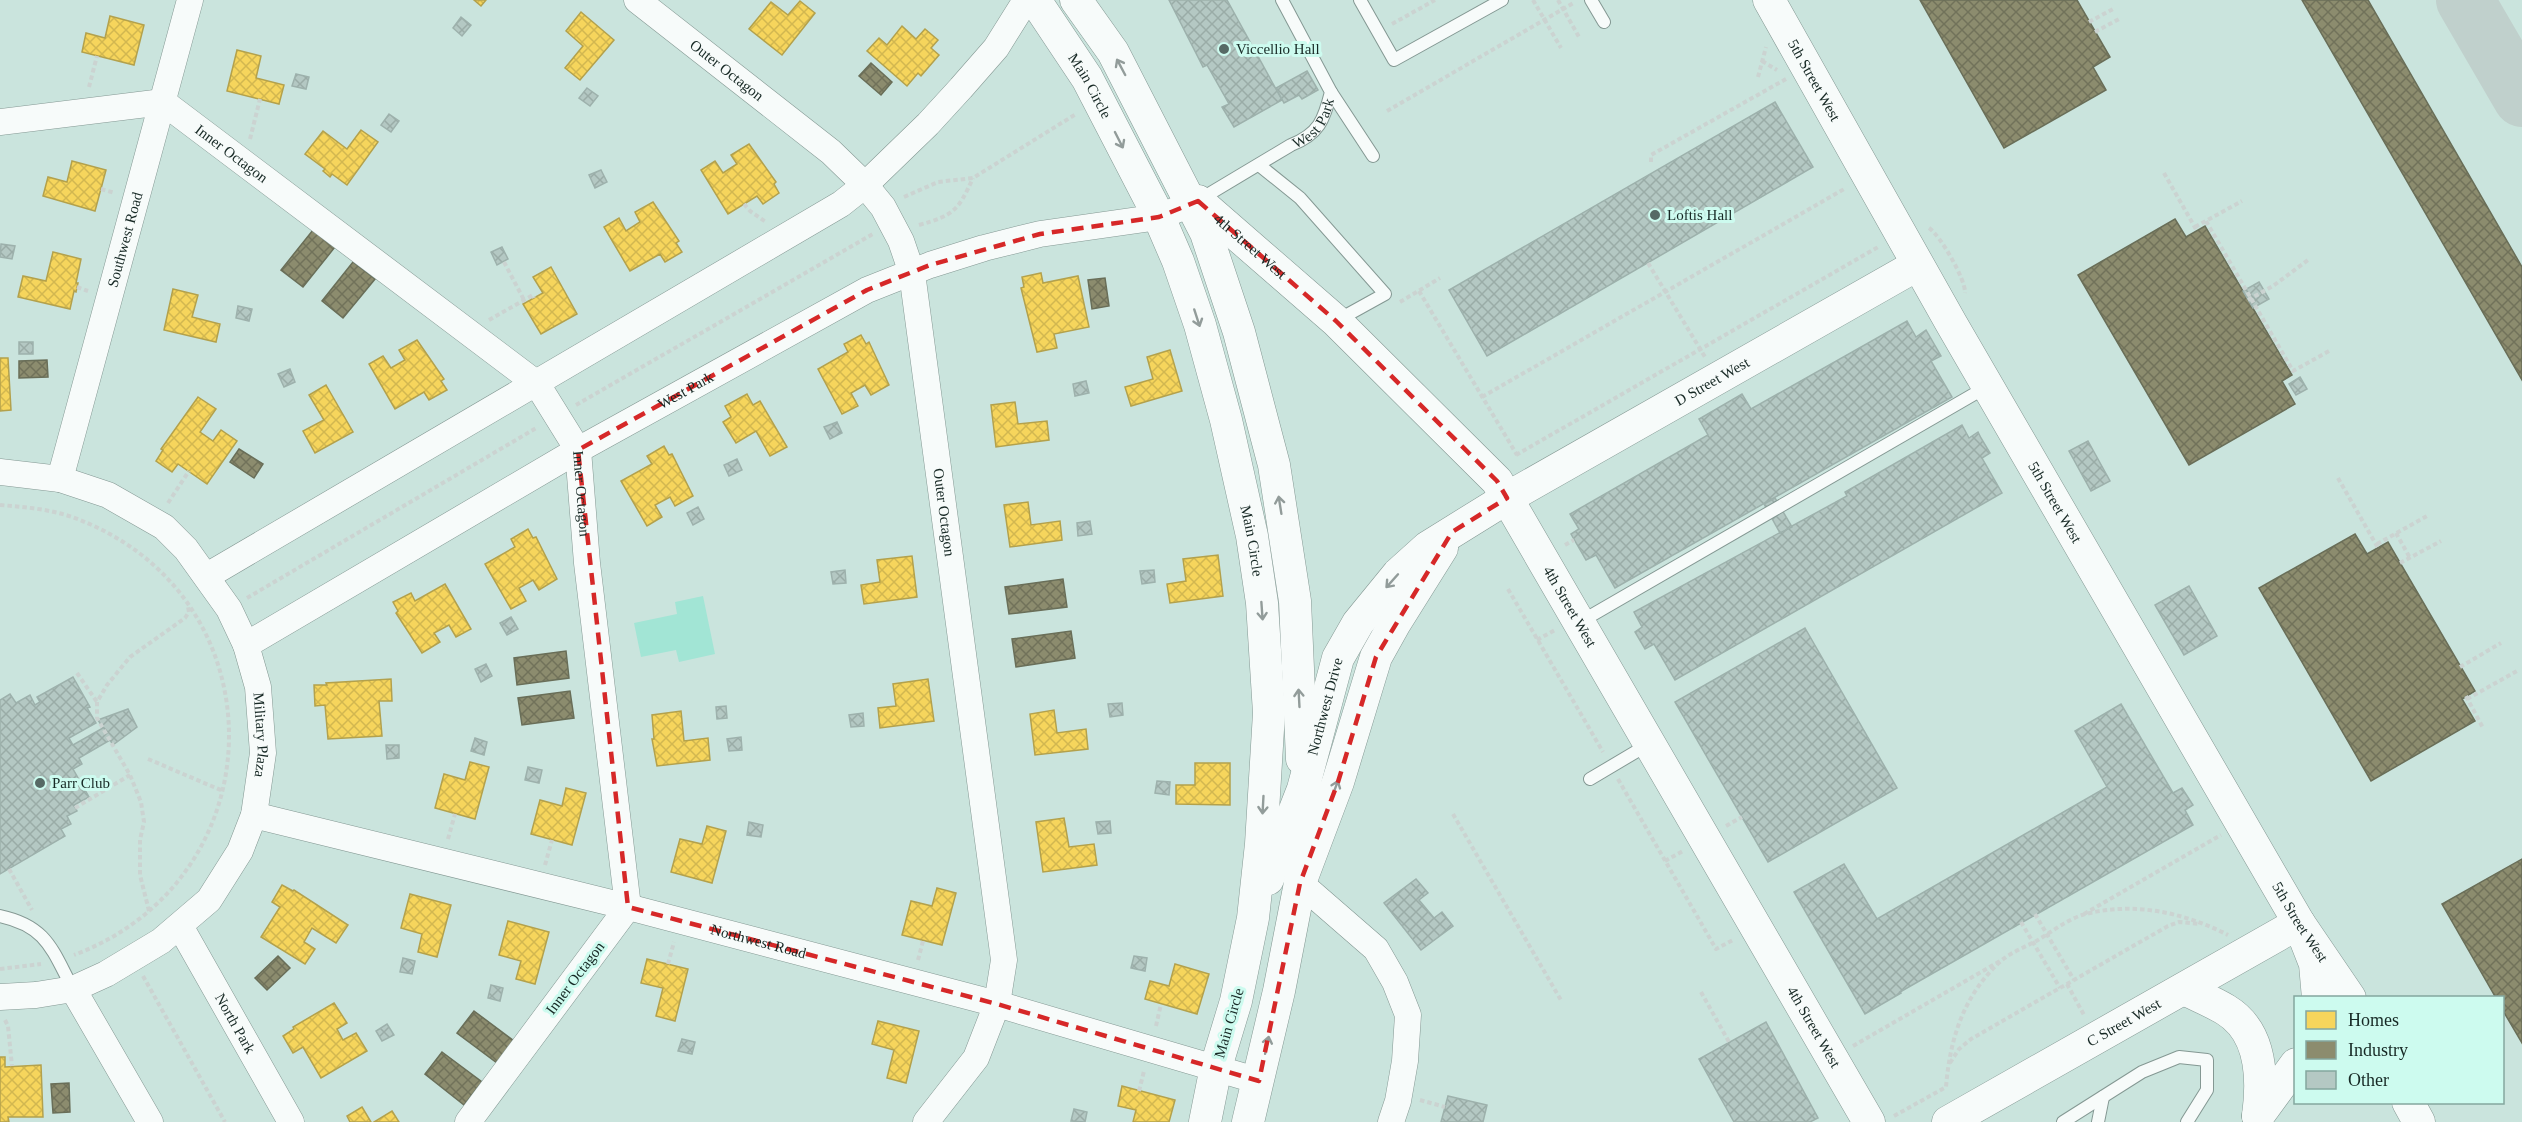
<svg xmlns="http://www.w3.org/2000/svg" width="2522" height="1122" font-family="Georgia,serif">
<defs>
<pattern id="homes-cross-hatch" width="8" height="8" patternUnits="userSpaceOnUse" patternTransform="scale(1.5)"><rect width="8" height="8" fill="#f6d55c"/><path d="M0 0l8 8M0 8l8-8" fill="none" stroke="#d2b750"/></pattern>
<pattern id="industry-cross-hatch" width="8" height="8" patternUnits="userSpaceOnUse" patternTransform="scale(1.5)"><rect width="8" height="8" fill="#8c8c6e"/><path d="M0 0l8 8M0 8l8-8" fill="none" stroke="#71725a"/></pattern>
<pattern id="building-cross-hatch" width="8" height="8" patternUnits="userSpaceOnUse" patternTransform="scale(1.5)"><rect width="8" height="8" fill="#b4c8c3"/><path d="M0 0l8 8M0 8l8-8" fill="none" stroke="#9aaca7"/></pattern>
</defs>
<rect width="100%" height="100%" fill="#cae4dd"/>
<!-- park -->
<path fill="#a2e5d5" d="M703 596 715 654 679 662 676 650 641 657 634 623 677 614 675 602Z"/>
<!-- homes -->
<g fill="url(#homes-cross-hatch)" stroke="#b3a14c" stroke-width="1.5">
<path d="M474 0H486L481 6Z"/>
<path d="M800 1 815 13 782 55 749 29 771 2 788 15Z"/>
<path d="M581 12 614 40 580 80 565 68 583 46 566 31Z"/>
<path d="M110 16 144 25 134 65 82 52 86 33 105 38Z"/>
<path d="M902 26 916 39 925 29 938 40 931 48 939 55 921 76 918 73 907 86 867 51 879 38 887 45Z"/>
<path d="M237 50 261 56 256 78 284 85 279 104 227 91Z"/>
<path d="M361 130 378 142 347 185 332 174 330 177 323 171 325 169 305 154 323 131 347 149Z"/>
<path d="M749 144 776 182 774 184 779 193 763 204 757 196 728 214 701 170 715 161 723 173 737 164 731 155Z"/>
<path d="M72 161 106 170 95 211 43 196 48 177 67 182Z"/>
<path d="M653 202 679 241 676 243 682 252 665 262 660 254 630 271 604 227 619 218 626 231 640 222 635 212Z"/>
<path d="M53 252 81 259 76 283H78L76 292 74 291 70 309 18 297 23 276 46 281Z"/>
<path d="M551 267 577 314 541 334 523 304 543 293 533 277Z"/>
<path d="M1041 273 1043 283 1078 276 1089 327 1054 334 1057 348 1037 352 1021 288 1024 287 1022 277Z"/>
<path d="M173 289 198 295 192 317 220 324 216 342 164 330Z"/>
<path d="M861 335 866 344 869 342 889 385 871 395 865 385 851 393 858 406 842 414 818 369 848 352 844 344Z"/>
<path d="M417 340 444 379 441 381 447 390 429 400 424 392 395 409 369 364 383 356 391 368 405 360 399 350Z"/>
<path d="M1170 350 1182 391 1131 406 1125 387 1153 379 1147 357Z"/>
<path d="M0 358H8L11 410 0 411Z"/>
<path d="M326 385 353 432 315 453 303 431 324 420 309 395Z"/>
<path d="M747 394 753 405 760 401 787 447 770 456 756 431 736 443 723 422 731 417 725 406Z"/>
<path d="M198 397 216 409 200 432 213 441 221 430 237 441 207 484 178 464 172 472 156 461 163 450 161 449Z"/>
<path d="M1015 402 1018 424 1047 421 1049 440 996 447 991 405Z"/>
<path d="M664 446 669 455 672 454 693 496 675 506 670 497 655 505 662 517 647 526 621 481 652 464 647 456Z"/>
<path d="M1028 502 1031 525 1060 521 1062 540 1010 547 1004 505Z"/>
<path d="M528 529 533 538 536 537 557 579 539 590 533 580 519 588 526 601 511 609 485 564 515 547 511 539Z"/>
<path d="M1218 555 1223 596 1170 603 1167 584 1186 581 1183 559Z"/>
<path d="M912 556 917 597 864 604 861 585 880 582 877 560Z"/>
<path d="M445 584 471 629 456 637 449 625 434 633 440 642 422 653 396 613 398 611 393 602 411 593 415 601Z"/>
<path d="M391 679 392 701H379L382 736 328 739 325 705 315 706 314 685H327L326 683Z"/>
<path d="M928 679 934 721 880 728 878 708 896 706 893 684Z"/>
<path d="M1054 710 1057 733 1086 729 1088 749 1035 755 1030 714Z"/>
<path d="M681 711 684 741 708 738 710 760 657 766 652 739H654L652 715Z"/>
<path d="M470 762 489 767 475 819 435 808 444 774 465 780Z"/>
<path d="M1195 763H1230V805L1176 804V785H1195Z"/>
<path d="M566 788 586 793 572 845 531 834 540 800 562 806Z"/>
<path d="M1064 818 1069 847 1094 844 1097 865 1043 872 1036 822Z"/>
<path d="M707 826 726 831 712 883 671 872 680 839 702 844Z"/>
<path d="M282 885 293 891 294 890 348 925 336 943 312 928 304 942 315 949 305 964 261 937 280 907 272 902Z"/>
<path d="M937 888 956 893 942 945 902 935 911 901 932 906Z"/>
<path d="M410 894 451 905 437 957 418 952 422 934 401 928Z"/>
<path d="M508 921 549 932 535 984 516 979 521 961 499 955Z"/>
<path d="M647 959 688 969 675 1021 656 1016 663 988 641 983Z"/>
<path d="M1175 964 1209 974 1197 1014 1145 999 1150 981 1169 986Z"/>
<path d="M334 1003 347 1023 337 1029 343 1040 356 1033 367 1051 321 1078 303 1047 293 1053 283 1036 294 1029 293 1027Z"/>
<path d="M878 1021 919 1031 906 1083 887 1078 894 1050 872 1044Z"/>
<path d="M0 1057H5V1067L41 1065 43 1117H8L9 1122H0Z"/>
<path d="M1122 1086 1175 1100 1169 1122H1133L1136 1110 1118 1106Z"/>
<path d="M362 1107 371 1122H350L347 1116Z"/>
<path d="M392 1111 399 1122H374Z"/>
</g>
<!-- industry -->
<g fill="url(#industry-cross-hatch)" stroke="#696e58" stroke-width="1.5">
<path d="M1920 0H2077L2110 57 2093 67 2106 90 2004 148Z"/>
<path d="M2302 0H2368L2522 267V380Z"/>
<path d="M871 63 892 82 881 95 859 76Z"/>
<path d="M2175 219 2186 237 2205 226 2292 375 2282 381 2295 404 2189 465 2078 275Z"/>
<path d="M313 230 335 247 303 287 281 270Z"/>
<path d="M353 262 375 279 343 318 322 301Z"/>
<path d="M1105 278 1109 306 1092 309 1088 280Z"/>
<path d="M47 360 48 377 19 378V361Z"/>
<path d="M239 449 263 464 254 478 230 462Z"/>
<path d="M2355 534 2367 554 2388 542 2475 691 2462 699 2475 721 2371 781 2259 588Z"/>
<path d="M1063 579 1067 607 1009 614 1005 587Z"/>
<path d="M1071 631 1075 658 1016 667 1012 639Z"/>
<path d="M566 651 569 678 517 685 514 658Z"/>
<path d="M570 691 574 718 522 725 518 698Z"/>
<path d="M2522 859V1043L2502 1009V998H2496L2442 904Z"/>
<path d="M278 956 290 968 267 990 255 978Z"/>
<path d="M474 1011 514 1041 497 1063 457 1033Z"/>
<path d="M442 1052 482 1082 464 1105 425 1074Z"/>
<path d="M69 1083 70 1112 53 1113 51 1084Z"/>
</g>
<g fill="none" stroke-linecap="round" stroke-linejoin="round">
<!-- taxiway -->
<path stroke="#c0d0cc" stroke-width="58" d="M2465 0 2522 98"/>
</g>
<!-- building -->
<g fill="url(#building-cross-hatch)" stroke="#9db1ac" stroke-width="1.5">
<path d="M1169 0H1227L1282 100 1234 127 1222 107 1229 104 1207 65 1203 67Z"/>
<path d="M461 17 471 25 462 36 453 28Z"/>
<path d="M1307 71 1318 90 1302 99 1299 95 1284 103 1276 88Z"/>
<path d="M296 74 309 77 306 89 292 86Z"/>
<path d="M587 88 598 96 590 106 579 98Z"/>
<path d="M1775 102 1813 167 1487 356 1449 290Z"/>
<path d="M389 114 399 121 391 132 381 125Z"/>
<path d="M601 170 607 182 595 188 589 175Z"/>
<path d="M1 244 15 246 12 259 0 257Z"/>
<path d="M502 247 508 259 497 265 491 252Z"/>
<path d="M2259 282 2269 299 2253 308 2243 291Z"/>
<path d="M238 306 252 309 249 321 236 318Z"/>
<path d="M1907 321 1916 337 1926 330 1941 356 1931 361 1952 397 1615 588 1596 555 1586 560 1571 534 1579 529 1570 514 1708 435 1699 419 1742 394 1751 409Z"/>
<rect x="19" y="342" width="14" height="12"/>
<path d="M290 369 295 382 284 387 278 374Z"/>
<path d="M2300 377 2307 389 2296 395 2289 384Z"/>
<path d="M1086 381 1089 393 1075 396 1073 384Z"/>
<path d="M837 422 842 433 830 439 824 427Z"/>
<path d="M1962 425 1969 438 1978 432 1981 438 1990 453 1982 458 2002 493 1675 680 1654 644 1645 649 1635 632 1642 627 1634 612 1847 496 1845 492Z"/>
<path d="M2088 441 2110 481 2091 491 2069 451Z"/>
<path d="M737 459 742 470 729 476 724 465Z"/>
<path d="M1775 498 1792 527 1780 533 1764 504Z"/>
<path d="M698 507 704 519 693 525 687 513Z"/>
<path d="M1090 521 1092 534 1078 536 1077 523Z"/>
<path d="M845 570 846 583 833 584 831 572Z"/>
<path d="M1154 570 1155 582 1142 584 1140 571Z"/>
<path d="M2189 586 2217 636 2184 655 2155 605Z"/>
<path d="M511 617 518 629 507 635 500 623Z"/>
<path d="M1805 628 1897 788 1768 862 1675 702Z"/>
<path d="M486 664 492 676 481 682 475 669Z"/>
<path d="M73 677 90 707 87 708 96 723 69 738 73 745 103 728 98 720 128 709 137 727 113 745 110 740 79 758 82 764 73 769 89 797 74 805 77 811 67 816 71 824 61 829 65 836 0 874V700L10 694 16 703 30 695 35 705 40 702 37 697Z"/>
<path d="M1122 703 1123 715 1110 717 1108 704Z"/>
<path d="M2121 704 2173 793 2182 788 2193 805 2185 810 2193 825 1900 992 1901 993 1865 1014 1794 892 1844 864 1877 919 2107 787 2075 731Z"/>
<path d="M726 706 727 718 717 719 716 707Z"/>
<path d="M863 713 864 726 851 727 849 715Z"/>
<path d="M741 737 742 750 729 751 727 739Z"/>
<path d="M475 738 487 742 484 755 471 751Z"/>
<path d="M386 745H399V758L387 759Z"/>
<path d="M528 767 542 770 539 783 525 780Z"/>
<path d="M1157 781 1170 782 1169 795 1155 793Z"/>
<path d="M1110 821 1111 833 1098 834 1096 822Z"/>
<path d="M749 822 763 825 761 837 747 835Z"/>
<path d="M1416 879 1428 893 1419 900 1434 918 1442 912 1453 926 1421 950 1384 903Z"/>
<path d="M1134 956 1147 958 1145 971 1131 968Z"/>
<path d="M403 958 415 961 412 974 400 972Z"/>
<path d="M491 985 503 988 500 1001 488 998Z"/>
<path d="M1766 1022 1818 1118 1810 1122H1734L1699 1059Z"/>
<path d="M387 1024 394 1035 382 1041 376 1031Z"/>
<path d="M682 1039 695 1042 692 1054 678 1051Z"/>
<path d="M1448 1096 1487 1105 1483 1122H1441Z"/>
<path d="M1074 1109 1087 1112 1085 1122 1071 1121Z"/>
</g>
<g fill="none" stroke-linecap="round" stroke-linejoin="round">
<!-- service casing -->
<g stroke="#849893" stroke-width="14">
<g id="service">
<path d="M1360 0 1394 60 1502 0"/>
<path d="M1591 0 1604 22"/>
<path d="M1331 92 1373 156"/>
<path d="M1259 165 1300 198 1385 294 1338 320"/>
<path id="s1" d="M1199 200 1291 145C1319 134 1324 120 1331 92L1282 0"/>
<path d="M1580 622 1976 393"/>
<path d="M1590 779 1649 744"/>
<path d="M0 916C47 926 52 950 73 989"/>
<path d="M2063 1122 2142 1072 2179 1057 2207 1060V1090L2187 1122"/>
<path d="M2098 1122 2103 1097"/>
</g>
</g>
<!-- minor casing -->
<g stroke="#849893" stroke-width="27">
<g id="minor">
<path id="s2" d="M637 0 831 152 865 185 883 207 901 241 912 273 1004 960 997 1004 976 1058 926 1122"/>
<path id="s3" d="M0 122 163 102 537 384 578 450 587 563 628 907 468 1122"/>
<path id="s4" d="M0 472 60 479 108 495 164 527 186 549 229 609 246 645 258 687 263 753 254 815 240 851 209 900 161 941 106 974 73 989 36 995 0 997"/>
<path id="s5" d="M60 479 190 0"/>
<path d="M207 576 841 204 865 185 928 124 961 88 996 48 1026 0"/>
<path id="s6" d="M246 645 578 450 867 290 930 265 984 248 1040 234 1159 217 1198 201"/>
<path id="s7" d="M254 815 628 907 997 1004 1259 1081"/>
<path d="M1300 883 1376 949 1395 982 1408 1015 1405 1061 1398 1101 1391 1122"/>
<path id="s8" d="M180 926 291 1122"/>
<path d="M73 989 150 1122"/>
</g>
</g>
<!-- tertiary casing -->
<g stroke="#849893" stroke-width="33">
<g id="tertiary">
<path id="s9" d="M1035 0 1087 78 1159 217 1178 261 1200 325 1226 420 1252 536 1262 603 1269 713 1261 844 1253 918 1236 1001 1216 1067 1205 1122"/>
<path d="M1076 0 1113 52 1206 233 1239 332 1274 465 1295 601 1302 759"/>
<path id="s10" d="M1769 0 1951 323 2299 923 2350 998"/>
<path id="s11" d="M1198 201 1336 321 1497 481 1869 1122"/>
<path id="s12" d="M1268 879 1303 789 1338 658 1358 623 1398 574 1428 547 1507 498 1917 265"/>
<path d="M1300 883 1304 812"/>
<path d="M2184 989C2198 996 2213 1002 2226 1010 2262 1032 2263 1079 2258 1116"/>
<path d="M2408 1102 2419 1122"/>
<path d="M2258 1116 2296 1064"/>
<path d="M1248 1122 1279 991 1300 883 1338 782 1376 657 1395 623 1442 548"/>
<path id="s13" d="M1948 1122 2299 923 2315 964 2318 998"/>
</g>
</g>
<!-- path -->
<g stroke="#cbd3d1" stroke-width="4" stroke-dasharray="4.5 3" stroke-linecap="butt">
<path d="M1533 0 1561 48"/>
<path d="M1558 0 1579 37"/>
<path d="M2089 22 2113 9"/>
<path d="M1392 24 1435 0"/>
<path d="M2095 32 2119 19"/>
<path d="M1762 61 1777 70"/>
<path d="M1758 77 1766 47"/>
<path d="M89 87 97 56"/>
<path d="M1387 111 1575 2"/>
<path d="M250 139 260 99"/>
<path d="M1651 162V155L1786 79"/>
<path d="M2164 173 2197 231"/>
<path d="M101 189 115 193"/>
<path d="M904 197 938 182 973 178 1076 114"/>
<path d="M744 204 750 211 766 222"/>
<path d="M2206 221 2293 371 2331 350"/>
<path d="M919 225C954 215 958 211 973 178"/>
<path d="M2195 227 2242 201"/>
<path d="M1929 228C1940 235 1966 280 1965 293"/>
<path d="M504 262 524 300"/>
<path d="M1648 263 1705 357"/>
<path d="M77 287 88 291"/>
<path d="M1419 291 1517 455"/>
<path d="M2248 300 2273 286 2308 260"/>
<path d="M1400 302 1440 278"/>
<path d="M489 320 533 295 534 298"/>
<path d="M1482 397 1846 188"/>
<path d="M576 405 873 234"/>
<path d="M1516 455 1880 246"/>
<path d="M2338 478 2378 548"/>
<path d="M168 503 189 471"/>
<path d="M0 505C24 507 49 509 72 517 281 592 281 877 74 955"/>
<path d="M2396 533 2410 558"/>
<path d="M2377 544 2427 516"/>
<path d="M1565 545 1574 540"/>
<path d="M2400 563 2441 541"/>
<path d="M1508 589 1603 752"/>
<path d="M247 598 538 427"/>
<path d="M1537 640 1555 630"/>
<path d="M2460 667 2501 643"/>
<path d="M77 673 97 702"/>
<path d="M2466 696 2483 728"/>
<path d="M2467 699 2517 671"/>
<path d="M148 759 223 791"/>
<path d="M1618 779 1716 949 1733 940"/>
<path d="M75 808 130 775"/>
<path d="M1453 814 1562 1002"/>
<path d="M1726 826 1742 817"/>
<path d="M448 839 455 814"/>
<path d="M1665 861 1683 851"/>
<path d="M545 865 552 840"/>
<path d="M9 869 32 910"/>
<path d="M149 911 140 875V840L144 822 141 802 130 775 97 718V702L107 685 130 657 185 618 189 612 188 607"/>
<path d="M2035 914 2074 980"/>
<path d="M2084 914 2221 835"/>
<path d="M2021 922 2060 988"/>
<path d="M918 960 923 941"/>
<path d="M668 964 674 942"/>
<path d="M0 969 41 964"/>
<path d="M143 976 225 1122"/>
<path d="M2067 984 2084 1015"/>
<path d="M1701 992 1729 1042"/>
<path d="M5 1020 8 1026 12 1066"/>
<path d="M1156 1026 1161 1004"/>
<path d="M1853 1046 2000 961"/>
<path d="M1950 1063 1959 1049 1971 1039 2168 926 2179 922 2200 924"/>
<path d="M1139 1091 1144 1071"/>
<path d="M1420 1100 1445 1107"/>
<path d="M1894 1116 1946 1087C1950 1038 1964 994 2002 960 2012 952 2027 946 2038 940 2051 932 2067 920 2082 915 2132 901 2183 912 2228 935"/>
</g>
<!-- service -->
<use href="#service" stroke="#f7fbfa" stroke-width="12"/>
<!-- minor -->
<use href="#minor" stroke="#f7fbfa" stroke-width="26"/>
<!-- tertiary -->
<use href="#tertiary" stroke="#f7fbfa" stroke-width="32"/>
</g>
<!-- one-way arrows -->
<defs><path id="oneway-shaft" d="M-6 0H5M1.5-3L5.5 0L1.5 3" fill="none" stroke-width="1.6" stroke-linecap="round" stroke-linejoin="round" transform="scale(1.5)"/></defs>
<g stroke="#929c9a">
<use href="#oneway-shaft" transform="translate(1121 67) rotate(-118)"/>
<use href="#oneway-shaft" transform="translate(1119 140) rotate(63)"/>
<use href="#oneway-shaft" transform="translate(1197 318) rotate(72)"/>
<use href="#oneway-shaft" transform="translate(1280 505) rotate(-99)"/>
<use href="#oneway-shaft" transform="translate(1392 581) rotate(132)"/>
<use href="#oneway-shaft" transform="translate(1262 611) rotate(86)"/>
<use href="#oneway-shaft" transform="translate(1299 698) rotate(-93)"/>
<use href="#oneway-shaft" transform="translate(1335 789) rotate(-70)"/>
<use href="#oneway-shaft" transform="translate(1263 805) rotate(93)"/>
<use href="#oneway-shaft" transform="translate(1267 1045) rotate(-78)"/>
</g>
<!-- marked area -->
<path fill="none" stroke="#d62828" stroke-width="4.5" stroke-dasharray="12 8" stroke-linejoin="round" d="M1198 201 1336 321 1497 481 1507 498 1452 532 1376 657 1338 782 1300 883 1259 1081 997 1004 628 907 578 450 867 290 930 265 1040 234 1159 217Z"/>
<!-- markers -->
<g fill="#566a65" stroke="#cdfbef" stroke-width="2">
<circle cx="1224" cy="49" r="6"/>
<circle cx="1655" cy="215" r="6"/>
<circle cx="40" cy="783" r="6"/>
</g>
<g text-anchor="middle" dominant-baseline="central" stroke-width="6" stroke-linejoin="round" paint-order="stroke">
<!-- poi labels -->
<g font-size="15" fill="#172925" stroke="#cdfbef" text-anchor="start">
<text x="1236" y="49">Viccellio Hall</text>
<text x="1667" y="215">Loftis Hall</text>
<text x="52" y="783">Parr Club</text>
</g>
<!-- street labels -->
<g font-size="15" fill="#172925" stroke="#cdfbef">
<text stroke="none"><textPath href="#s2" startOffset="114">Outer Octagon</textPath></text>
<text stroke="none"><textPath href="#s10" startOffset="92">5th Street West</textPath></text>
<text stroke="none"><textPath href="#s9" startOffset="102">Main Circle</textPath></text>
<text stroke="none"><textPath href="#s1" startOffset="140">West Park</textPath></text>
<text stroke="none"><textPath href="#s3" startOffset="250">Inner Octagon</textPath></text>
<text stroke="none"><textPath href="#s5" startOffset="248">Southwest Road</textPath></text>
<text stroke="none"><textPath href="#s11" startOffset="69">4th Street West</textPath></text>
<text stroke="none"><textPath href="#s12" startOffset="705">D Street West</textPath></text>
<text stroke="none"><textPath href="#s6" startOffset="508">West Park</textPath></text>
<text stroke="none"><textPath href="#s3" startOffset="754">Inner Octagon</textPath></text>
<text stroke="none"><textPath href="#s10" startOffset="578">5th Street West</textPath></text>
<text stroke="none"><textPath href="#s2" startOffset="636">Outer Octagon</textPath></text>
<text stroke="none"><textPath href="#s9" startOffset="588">Main Circle</textPath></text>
<text stroke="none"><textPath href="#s11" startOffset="555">4th Street West</textPath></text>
<text stroke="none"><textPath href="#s12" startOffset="182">Northwest Drive</textPath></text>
<text stroke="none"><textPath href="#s4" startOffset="412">Military Plaza</textPath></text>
<text stroke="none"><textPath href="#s10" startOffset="1064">5th Street West</textPath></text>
<text stroke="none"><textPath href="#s7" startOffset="520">Northwest Road</textPath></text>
<text transform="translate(575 978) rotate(-53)">Inner Octagon</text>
<text transform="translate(1229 1023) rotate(-74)">Main Circle</text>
<text stroke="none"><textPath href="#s13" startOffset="202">C Street West</textPath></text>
<text stroke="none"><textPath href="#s8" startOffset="112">North Park</textPath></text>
<text stroke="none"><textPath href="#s11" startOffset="1041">4th Street West</textPath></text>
</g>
</g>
<!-- legend -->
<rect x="2294" y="996" width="210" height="108" fill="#cdfbef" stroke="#84a79e" stroke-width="1.5"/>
<rect x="2306" y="1011" width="30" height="18" fill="#f6d55c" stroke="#84a79e" stroke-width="1.5"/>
<text x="2348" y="1026" font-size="18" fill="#172925">Homes</text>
<rect x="2306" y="1041" width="30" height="18" fill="#8c8c6e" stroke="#84a79e" stroke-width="1.5"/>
<text x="2348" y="1056" font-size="18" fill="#172925">Industry</text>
<rect x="2306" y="1071" width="30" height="18" fill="#b4c8c3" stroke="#84a79e" stroke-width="1.5"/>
<text x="2348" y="1086" font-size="18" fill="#172925">Other</text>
</svg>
